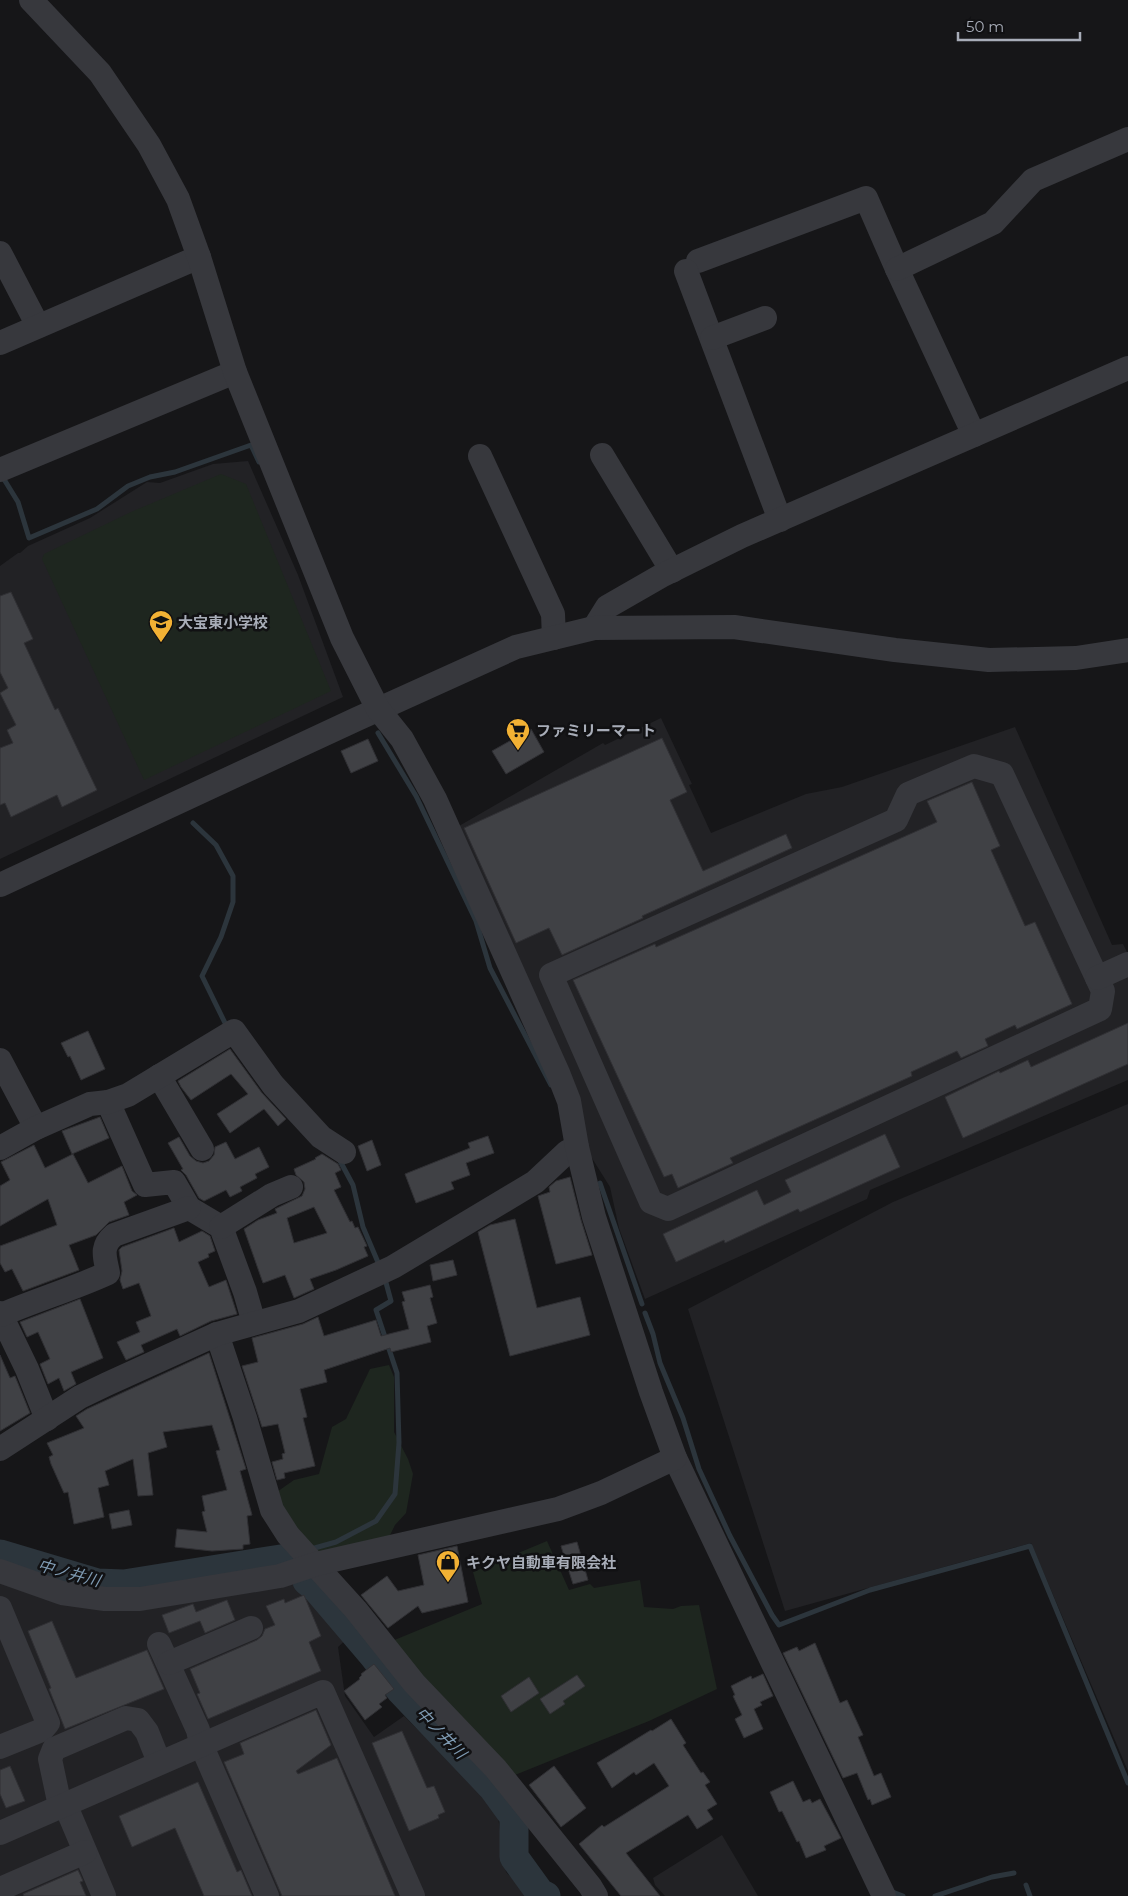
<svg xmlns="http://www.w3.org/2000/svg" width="1128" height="1896" font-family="Montserrat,'Noto Sans JP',sans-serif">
<rect width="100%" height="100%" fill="#161618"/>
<!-- built -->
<g fill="#222225">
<path d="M248 461 298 575 343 697 0 859V566L18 553H20L28 546 90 518 147 482 160 483 213 464Z"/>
<path d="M661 718 692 784 689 785 711 833 806 794 842 787 1015 727 1112 945 1123 944 1128 954V1080L870 1190 867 1199 645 1299 619 1228 610 1187 590 1155 459 826 603 743 605 745Z"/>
<path d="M1128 1104V1771L1031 1543 785 1611 688 1309 893 1202Z"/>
<path d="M0 1580 57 1600 296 1581 323 1608 349 1637 338 1647 345 1696 374 1737 404 1716 433 1745 437 1743 459 1764 484 1794 498 1817 506 1872 529 1896H0Z"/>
<path d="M722 1835 758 1896H665L655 1885 653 1878Z"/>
</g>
<!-- green -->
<g fill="#1e261f">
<path d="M221 474 246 484 331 691 144 780 42 559 44 554 131 512Z"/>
<path d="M389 1365 394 1377V1432L408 1459 413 1474 406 1513 395 1525 389 1537 314 1554 274 1494 294 1480 319 1474 332 1427 346 1419 370 1369Z"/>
<path d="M547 1541 569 1590 590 1584 594 1588 640 1580 644 1607 673 1609 681 1606 699 1605 717 1689 649 1721 510 1777 392 1641 482 1604 473 1572Z"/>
</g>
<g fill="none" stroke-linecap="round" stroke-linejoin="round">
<!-- stream -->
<g stroke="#2c353c" stroke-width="5">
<path d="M2 476 18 502 29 538 97 509 128 486 150 477 175 472 251 445 259 462"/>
<path d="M378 733 416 796 476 921 490 968 551 1085"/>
<path d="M193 823 216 845 233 876V902L221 937 202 976 227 1027"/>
<path d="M339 1159 353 1185 363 1227 380 1267"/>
<path d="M600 1183 642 1304"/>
<path d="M645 1313 653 1334 660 1363 683 1418 699 1469 730 1536 772 1615 779 1625 870 1590 1030 1546 1128 1783"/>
<path d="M311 1549 336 1542 376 1521 395 1494 399 1443 397 1373 376 1310 391 1301 385 1279"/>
<path d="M1026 1885 1030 1896"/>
<path d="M890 1891 903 1896"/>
<path d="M935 1896 992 1877 1014 1873"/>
</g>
<!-- river -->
<g stroke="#2c353c" stroke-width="29">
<path d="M0 1554 97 1583 124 1584 287 1558"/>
<path d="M307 1581 316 1588 373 1655 401 1691 493 1788 514 1817V1857L540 1893 546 1896"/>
</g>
</g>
<!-- building -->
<g fill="#404145" stroke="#303034" fill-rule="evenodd">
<path d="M11 592 33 639 24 643 55 710 58 708 97 790 62 807 57 795 11 817 5 803 0 805V748L13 743 7 730 16 725 0 693 8 688 0 672V596Z"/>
<path d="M531 729 544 752 506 774 492 751Z"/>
<path d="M662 738 687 792 670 800 703 871 786 834 792 848 642 916 643 918 562 955 549 928 516 943 464 828Z"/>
<path d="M368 739 378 761 351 773 341 751Z"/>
<path d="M972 782 1000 846 991 850 1025 926 1035 922 1072 1004 1017 1029 1015 1025 985 1039 988 1046 961 1058 957 1051 911 1072 912 1076 730 1158 733 1163 678 1188 672 1174 664 1177 573 980 655 944 656 947 937 822 927 801Z"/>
<path d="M1128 1023V1064L963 1138 945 1097 999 1071 1000 1073 1028 1060 1031 1067Z"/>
<path d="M88 1031 105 1069 81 1080 70 1056 68 1057 61 1043Z"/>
<path d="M230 1049 262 1093 286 1119 278 1126 264 1109 230 1133 217 1114 248 1094 231 1074 191 1100 181 1087 178 1081Z"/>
<path d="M100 1117 109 1138 72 1154 62 1131Z"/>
<path d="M885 1134 900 1167 800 1212 798 1209 725 1243 724 1240 676 1262 663 1234 757 1190 764 1205 791 1192 785 1180Z"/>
<path d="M488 1136 494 1153 466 1163 470 1175 451 1182 454 1189 416 1203 405 1174 470 1148 468 1143Z"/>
<path d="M179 1137 190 1156 196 1161 203 1163 209 1161 214 1155 215 1147 226 1142 235 1159 259 1147 269 1167 255 1174 257 1178 240 1187 242 1191 230 1197 226 1190 204 1201 199 1198 186 1175 181 1170 183 1169 168 1143Z"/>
<path d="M372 1140 381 1165 367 1171 358 1146Z"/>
<path d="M34 1145 45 1168 73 1154 88 1183 122 1166 132 1191 137 1195 124 1202 129 1215 109 1222 96 1235 69 1245 79 1270 23 1291 12 1269 5 1272 0 1263V1246L57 1225 48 1199 0 1226V1186L10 1180 1 1162Z"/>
<path d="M322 1154 338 1164 341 1170 335 1173 341 1187 334 1190 350 1222 352 1221 355 1228 358 1227 367 1246 364 1247 368 1256 336 1270 310 1279 314 1289 294 1298 285 1275 263 1283 244 1229 258 1220 277 1213 275 1209 302 1196 305 1189 304 1182 296 1175 294 1169 316 1159 315 1158ZM314 1207 327 1233 294 1243 287 1218Z"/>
<path d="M570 1177 581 1220 592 1255 556 1264 538 1196 550 1192 549 1187 556 1181Z"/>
<path d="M515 1219 537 1308 580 1297 590 1335 510 1356 478 1232 490 1225Z"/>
<path d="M174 1228 179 1242 202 1231 210 1236 215 1251 208 1254 209 1257 198 1262 209 1287 226 1280 237 1314 211 1321 180 1336 177 1329 141 1345 144 1352 126 1360 117 1342 140 1332 136 1322 151 1316 139 1283 123 1289 120 1280 122 1271 119 1250 122 1247Z"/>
<path d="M453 1260 457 1275 433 1281 430 1265Z"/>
<path d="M430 1285 433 1297 430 1298 437 1323 427 1326 431 1342 391 1352 390 1348 324 1370 327 1382 300 1389 307 1417 303 1418 315 1466 284 1473 285 1478 277 1480 272 1462 283 1459 282 1454 285 1453 278 1424 262 1427 242 1366 258 1362 252 1338 303 1324 318 1317 324 1336 376 1320 381 1336 409 1329 402 1302 405 1301 402 1292Z"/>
<path d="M80 1299 103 1358 71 1372 76 1384 64 1391 59 1378 48 1384 40 1364 50 1359 38 1332 27 1337 20 1322Z"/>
<path d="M209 1353 246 1469 240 1471 252 1515 247 1516 250 1544 243 1545V1549L212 1551 175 1547 177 1529 207 1532 202 1512 205 1511 202 1496 227 1490 216 1451 220 1450 212 1425 163 1432 167 1447 148 1453 153 1495 138 1496 133 1459 105 1471 109 1485 98 1488 104 1517 74 1524 68 1492 64 1493 51 1464 49 1457 53 1455 47 1443 84 1428 76 1416 87 1409Z"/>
<path d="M0 1355 10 1378 15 1376 30 1413 0 1431Z"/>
<path d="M129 1510 132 1525 112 1529 109 1514Z"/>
<path d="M577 1542 588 1580 573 1584 561 1546Z"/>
<path d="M457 1546 468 1602 422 1613 418 1606 388 1628 361 1595 387 1576 398 1591 424 1585 418 1555Z"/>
<path d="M304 1595 321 1636 309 1642 321 1671 208 1719 197 1694 200 1693 190 1669 257 1640 262 1636 265 1629 275 1625 266 1606 284 1599 285 1603Z"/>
<path d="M227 1600 235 1620 205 1633 200 1621 169 1633 162 1615 193 1604 196 1612Z"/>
<path d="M52 1621 76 1678 147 1650 164 1689 65 1729 49 1689 51 1688 28 1631Z"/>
<path d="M815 1643 840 1703 847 1700 863 1735 858 1737 874 1776 881 1773 891 1797 872 1805 870 1799 868 1800 857 1773 843 1778 783 1653 797 1647 799 1651Z"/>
<path d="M374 1664 394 1689 385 1695 387 1698 379 1704 382 1707 365 1720 344 1691 360 1679 359 1678 362 1675 361 1674Z"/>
<path d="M763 1674 773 1696 760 1702 762 1705 754 1709 763 1729 744 1738 735 1719 742 1715 733 1696 735 1695 731 1686 751 1676 752 1679Z"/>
<path d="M577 1675 585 1686 563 1701 565 1704 550 1714 540 1699Z"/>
<path d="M529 1677 539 1693 511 1712 501 1696Z"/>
<path d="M316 1710 331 1745 296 1771 298 1774 337 1758 395 1896H282L224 1762 244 1754 240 1743Z"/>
<path d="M671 1719 686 1743 683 1745 701 1773 703 1772 710 1782 705 1785 717 1804 707 1810 713 1819 697 1829 688 1815 626 1853 660 1896H621L579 1844 602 1825 604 1827 669 1786 654 1763 636 1775 634 1772 612 1788 597 1763 651 1730 652 1731Z"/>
<path d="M402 1731 427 1788 434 1786 445 1812 438 1815 439 1818 409 1831 372 1743Z"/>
<path d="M10 1766 25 1801 6 1808 0 1794V1770Z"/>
<path d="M554 1766 586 1808 561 1827 529 1785Z"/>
<path d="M793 1781 803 1802 810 1799 812 1803 820 1799 841 1838 824 1846 826 1850 806 1858 799 1841 797 1842 782 1811 779 1812 770 1792Z"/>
<path d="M198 1782 237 1872 241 1870 252 1896H204L175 1828 132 1847 119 1816Z"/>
<path d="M78 1870 83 1881 80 1882 86 1896H24L23 1894Z"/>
</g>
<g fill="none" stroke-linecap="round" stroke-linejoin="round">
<!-- minor -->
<g stroke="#37383d" stroke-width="24">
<path d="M0 253 38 326"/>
<path d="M698 261 866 198 897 269 974 435"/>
<path d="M897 269 993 223 1033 180 1128 139"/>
<path d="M686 271 780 520"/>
<path d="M712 338 765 318"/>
<path d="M0 343 199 257"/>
<path d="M602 455 672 571"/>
<path d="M480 456 553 614 554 638"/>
<path d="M0 470 235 372"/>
<path d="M594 628 607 607 661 576 742 536 1128 368"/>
<path d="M974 766 1002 774 1097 978 1103 991 1100 1009 668 1209 651 1202 551 975 896 820 908 794Z"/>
<path d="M0 885 357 719 516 647 594 628 734 627 895 650 989 660 1076 658 1128 650"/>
<path d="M1097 978 1128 964"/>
<path d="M0 1060 36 1128"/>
<path d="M159 1076 202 1149"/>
<path d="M108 1102 145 1185 174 1182 189 1208 221 1227 245 1292 254 1323"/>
<path d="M0 1148 36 1128 90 1104 108 1102 128 1095 234 1031 273 1085 321 1137 344 1152"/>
<path d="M221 1227 272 1195 291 1187"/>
<path d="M0 1313 27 1369 47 1419"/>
<path d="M1 1315C36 1300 73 1289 108 1273 105 1257 100 1247 114 1235L189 1208"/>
<path d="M217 1334 245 1418 272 1510 288 1535 356 1610 414 1683 496 1769 590 1886 596 1896"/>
<path d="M0 1449 80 1397 107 1384 217 1334 299 1311 393 1267 535 1182 567 1152 577 1147"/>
<path d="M675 1458 884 1896"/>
<path d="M0 1571 62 1593 105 1599H140L280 1576 316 1564 558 1509 601 1493 675 1458 651 1392 594 1217 577 1147 569 1101 558 1073 435 799 402 739 378 709 342 638 235 372 199 257 178 199 149 145 100 73 31 0"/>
<path d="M0 1608 48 1723 42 1730 0 1747"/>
<path d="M159 1644 198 1730 201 1744 267 1896"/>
<path d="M169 1663 251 1628"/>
<path d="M65 1804 104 1896"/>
<path d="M60 1806 50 1759 54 1749 126 1718 138 1720 147 1732 159 1762"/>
<path d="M0 1833 323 1692 413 1896"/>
<path d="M0 1889 85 1852"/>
</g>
</g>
<!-- icons -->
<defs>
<g id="school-pin" transform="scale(1.25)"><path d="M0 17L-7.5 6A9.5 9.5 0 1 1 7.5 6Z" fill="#f2b134" stroke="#111113"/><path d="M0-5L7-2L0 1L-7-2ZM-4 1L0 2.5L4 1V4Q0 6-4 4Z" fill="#111"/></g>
<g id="supermarket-pin" transform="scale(1.25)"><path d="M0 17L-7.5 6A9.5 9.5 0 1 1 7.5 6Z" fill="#f2b134" stroke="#111113"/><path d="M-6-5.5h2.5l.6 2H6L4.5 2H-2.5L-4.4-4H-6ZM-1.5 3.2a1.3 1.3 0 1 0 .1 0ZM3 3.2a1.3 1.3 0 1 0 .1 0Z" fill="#111"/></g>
<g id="shop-pin" transform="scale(1.25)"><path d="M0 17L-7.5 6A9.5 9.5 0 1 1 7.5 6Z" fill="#f2b134" stroke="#111113"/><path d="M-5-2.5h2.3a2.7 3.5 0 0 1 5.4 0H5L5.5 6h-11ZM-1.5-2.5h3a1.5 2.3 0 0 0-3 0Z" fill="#111"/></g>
</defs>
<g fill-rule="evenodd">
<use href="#school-pin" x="161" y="622"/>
<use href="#supermarket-pin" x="518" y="730"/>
<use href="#shop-pin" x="448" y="1562"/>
</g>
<g text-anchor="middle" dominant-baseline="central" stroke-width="5" stroke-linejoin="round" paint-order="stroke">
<!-- poi labels -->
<g font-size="15" font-weight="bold" fill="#a8adb8" stroke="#111113" text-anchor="start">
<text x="178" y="622">大宝東小学校</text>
<text x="536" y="730">ファミリーマート</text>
<text x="466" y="1562">キクヤ自動車有限会社</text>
</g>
<!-- water labels -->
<g font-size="16" font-style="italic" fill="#7f9bb3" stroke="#111113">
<text transform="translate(69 1573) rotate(15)">中ノ井川</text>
<text transform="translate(441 1733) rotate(46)">中ノ井川</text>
</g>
</g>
<!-- scale -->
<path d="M958 32v8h122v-8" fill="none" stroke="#a8adb8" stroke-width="2.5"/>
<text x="966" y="32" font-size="15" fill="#a8adb8" stroke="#111113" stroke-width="4" paint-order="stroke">50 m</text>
</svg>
